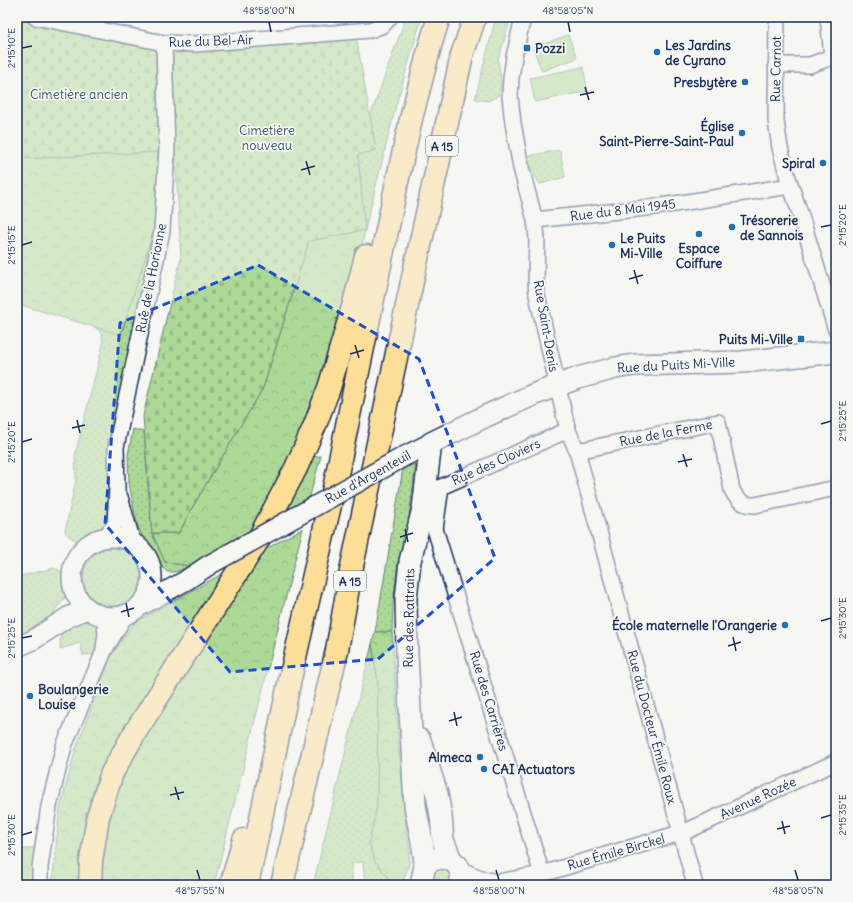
<svg xmlns="http://www.w3.org/2000/svg" width="853" height="902" font-family="Delius,sans-serif">
<defs>
<pattern id="grass-dots" width="8" height="8" patternUnits="userSpaceOnUse"><rect width="8" height="8" fill="#add997"/><path d="M2 2h.1M6 6h.1" fill="none" stroke="#94bb85" stroke-width="1.8" stroke-linecap="round"/></pattern>
<pattern id="forest-crowns" width="20" height="18" patternUnits="userSpaceOnUse"><rect width="20" height="18" fill="#add997"/><path d="M2 6a3 3 0 1 1 6 0M12 15a3 3 0 1 1 6 0" fill="none" stroke="#94bb85"/></pattern>
<pattern id="cemetery-stones" width="16" height="16" patternUnits="userSpaceOnUse"><rect width="16" height="16" fill="#add997"/><path d="M2 7V4a2 2 0 0 1 4 0v3zM10 15v-3a2 2 0 0 1 4 0v3z" fill="#94bb85"/></pattern>
</defs>
<rect width="100%" height="100%" fill="#f6f6f2"/>
<filter id="ink" filterUnits="userSpaceOnUse"><feTurbulence type="fractalNoise" baseFrequency=".025" numOctaves="2"/><feDisplacementMap in="SourceGraphic" scale="8" xChannelSelector="R" yChannelSelector="G"/><feConvolveMatrix kernelMatrix="1 2 1 2 8 2 1 2 1" color-interpolation-filters="sRGB"/></filter>
<g filter="url(#ink)">
<!-- grass -->
<g fill="url(#grass-dots)" stroke="#64847a">
<path d="M406 17H422L396 105 365 230 358 154 376 150 370 117Z"/>
<path d="M496 17H511L498 60 501 81 500 94 489 101 475 99Z"/>
<path d="M560 150 565 177 540 184 532 171 528 156Z"/>
<path d="M155 226 140 316 113 511 107 530C91 538 79 549 65 532L76 479 75 455 103 345 102 334 95 327 121 334Z"/>
<path d="M133 429 144 432 152 533 165 562 189 566 176 572H167L162 567 155 552 144 541 137 524 129 483 128 455Z"/>
<path d="M416 464 408 524 398 562 393 603 392 632H375L403 468Z"/>
<circle cx="112" cy="577" r="29"/>
<path d="M54 568 65 574 67 581 64 599 53 613 39 627 17 639V621L23 620 17 577Z"/>
<path d="M82 618 91 619 102 631 97 654 83 655 80 643 60 649C61 627 62 626 82 618Z"/>
<path d="M372 644 378 682 377 806 369 843 375 861 394 885H365L363 862 352 863V885H313Z"/>
<path d="M437 868 446 869 453 876 452 885H427L429 875Z"/>
</g>
<!-- forest -->
<g fill="url(#forest-crowns)" stroke="#64847a">
<path d="M159 152 155 226 121 335 21 305 17 301V159Z"/>
<path d="M365 230 343 342 257 529 189 566 165 562 152 533H179L192 508 263 388 309 241Z"/>
<path d="M321 456 309 499 278 517 309 457Z"/>
<path d="M303 528 214 885H52L60 808 76 748 111 656 133 624Z"/>
<path d="M375 632H392L399 749 407 836 410 852 409 864 402 885H394L375 861 369 843 377 806 378 682 372 644Z"/>
<path d="M35 847 34 879 17 881V851Z"/>
</g>
<!-- cemetery -->
<g fill="url(#cemetery-stones)" stroke="#64847a">
<path d="M17 20 153 46 156 49V55L161 101 159 152 17 159Z"/>
<path d="M356 36 376 150 358 155 365 230 309 241 263 388 192 508 179 533H152L143 416 181 257 170 60 176 53Z"/>
</g>
<!-- pitch -->
<g fill="#add997" stroke="#64847a">
<path d="M568 35 577 58 542 71 533 48Z"/>
<path d="M583 67 588 91 535 102 530 78Z"/>
</g>
<g fill="none" stroke-linecap="round" stroke-linejoin="round">
<!-- minor casing -->
<g stroke="#1b2f5e" stroke-width="18">
<g id="minor">
<path d="M35 17 164 43 196 44 370 30 383 25 390 17"/>
<path d="M523 17 514 57 511 78 510 97 513 123 521 168 535 220 537 238 536 281 537 295 564 414 568 430 577 451 695 885"/>
<path d="M777 17 776 121 780 148 788 178 800 213 836 330"/>
<path d="M776 65H810L832 57 828 17"/>
<path d="M535 220 655 207 790 186"/>
<path d="M577 451 718 422 732 490C737 500 744 506 755 505L836 488"/>
<path d="M120 497 133 543"/>
<path d="M106 537 115 523 117 487 116 447 162 231 167 149 164 43"/>
<path d="M104 617 106 633 104 648"/>
<path d="M459 869 483 879 498 882 542 874 687 831 836 762"/>
<path d="M542 874 435 529 441 487 568 430"/>
<path d="M40 885V867L49 806 64 746 104 651 125 616"/>
</g>
</g>
<!-- tertiary casing -->
<g stroke="#1b2f5e" stroke-width="22">
<g id="tertiary">
<path d="M405 456 431 443"/>
<circle cx="112" cy="577" r="40"/>
<path d="M142 605 185 581 209 565"/>
<path d="M17 647 33 640 68 617 87 609"/>
</g>
</g>
<!-- secondary casing -->
<g stroke="#1b2f5e" stroke-width="24">
<g id="secondary">
<path d="M420 740 437 794 441 816 443 840 451 860"/>
<path d="M425 865C424 845 418 825 415 805L407 654 406 599 410 561 423 508 431 443 486 416 535 394 578 378 615 368 634 365 742 362 836 352"/>
<path d="M421 885 425 865C442 850 467 862 460 885"/>
</g>
</g>
<!-- motorway casing -->
<g stroke="#1b2f5e" stroke-width="25">
<g id="motorway">
<path d="M90 885 91 861 98 817 112 773 134 734 258 540 296 468 315 425 329 388 355 300 366 256"/>
<path d="M231 885 244 840"/>
<path d="M247 885 290 679 336 479 397 182 411 119 430 46 439 17"/>
<path d="M282 885 337 650 351 571 413 277 462 55 475 17"/>
</g>
</g>
<!-- minor -->
<use href="#minor" stroke="#f6f6f2" stroke-width="15"/>
<!-- tertiary -->
<use href="#tertiary" stroke="#f6f6f2" stroke-width="19"/>
<!-- secondary -->
<use href="#secondary" stroke="#f6f6f2" stroke-width="21"/>
<!-- motorway -->
<use href="#motorway" stroke="#fdde96" stroke-width="22"/>
<!-- tertiary-bridge casing -->
<g stroke="#1b2f5e" stroke-width="22" stroke-linecap="butt">
<path id="tertiary-bridge" d="M209 565 405 456"/>
</g>
<!-- tertiary-bridge -->
<use href="#tertiary-bridge" stroke="#f6f6f2" stroke-width="19"/>
</g>
</g>
<!-- marked area -->
<path d="M0 0H853V902H0ZM258 265 419 359 495 558 378 659 230 672 105 524 120 323Z" fill="#f6f6f2" fill-opacity=".55" fill-rule="evenodd"/>
<path fill="none" stroke="#1d4ed8" stroke-width="3" stroke-dasharray="8 5" stroke-linejoin="round" d="M258 265 419 359 495 558 378 659 230 672 105 524 120 323Z"/>
<!-- ticks -->
<path fill="none" stroke="#1b2f5e" stroke-width="1.5" d="M269 22 271 32M568 22 570 32M22 48 32 46M585 87 589 100M580 95 594 92M306 161 310 175M301 170 315 166M821 227 831 225M22 245 32 242M634 270 638 284M629 279 643 275M355 345 359 358M350 354 364 350M77 420 80 433M821 424 831 421M72 428 85 425M22 442 32 439M683 454 687 467M678 462 692 459M405 529 408 542M400 537 413 533M126 603 129 617M121 612 134 608M821 621 831 618M733 637 736 651M22 638 32 636M728 646 741 642M454 712 457 726M449 721 462 717M175 787 179 800M170 795 184 792M821 818 831 815M782 821 785 834M777 829 790 826M22 835 32 832M197 870 200 880M496 870 499 880M795 870 798 880"/>
<!-- markers -->
<g fill="#1f6fb2" stroke="#f6f6f2" stroke-width="1.5">
<rect x="523" y="44" width="8" height="8" rx="2"/>
<circle cx="657" cy="52" r="4"/>
<circle cx="745" cy="82" r="4"/>
<circle cx="742" cy="133" r="4"/>
<circle cx="823" cy="163" r="4"/>
<circle cx="732" cy="227" r="4"/>
<circle cx="699" cy="234" r="4"/>
<circle cx="612" cy="245" r="4"/>
<rect x="797" y="335" width="8" height="8" rx="2"/>
<circle cx="785" cy="625" r="4"/>
<circle cx="30" cy="696" r="4"/>
<circle cx="480" cy="757" r="4"/>
<circle cx="484" cy="769" r="4"/>
</g>
<g text-anchor="middle" dominant-baseline="central" stroke-width="3.5" stroke-linejoin="round" paint-order="stroke">
<!-- shield labels -->
<g fill="#f6f6f2" stroke="#5d6b8a" stroke-width="1">
<rect x="426" y="136" width="32" height="20" rx="3"/>
<rect x="334" y="571" width="32" height="20" rx="3"/>
</g>
<g font-size="12" font-weight="bold" fill="#1b2f5e">
<text x="442" y="146">A 15</text>
<text x="350" y="581">A 15</text>
</g>
<!-- street labels -->
<g font-size="13" fill="#1b2f5e" stroke="#f6f6f2">
<text transform="translate(211 41) rotate(-2)">Rue du Bel-Air</text>
<text transform="translate(776 69) rotate(-89)">Rue Carnot</text>
<text transform="translate(623 210) rotate(-7)">Rue du 8 Mai 1945</text>
<text transform="translate(151 278) rotate(-79)">Rue de la Horionne</text>
<text transform="translate(546 326) rotate(80)">Rue Saint-Denis</text>
<text transform="translate(676 365) rotate(-3)">Rue du Puits Mi-Ville</text>
<text transform="translate(666 433) rotate(-11)">Rue de la Ferme</text>
<text transform="translate(496 462) rotate(-24)">Rue des Cloviers</text>
<text transform="translate(368 477) rotate(-29)">Rue d'Argenteuil</text>
<text transform="translate(409 618) rotate(-89)">Rue des Rattraits</text>
<text transform="translate(489 701) rotate(73)">Rue des Carrières</text>
<text transform="translate(652 727) rotate(75)">Rue du Docteur Émile Roux</text>
<text transform="translate(758 798) rotate(-25)">Avenue Rozée</text>
<text transform="translate(616 852) rotate(-16)">Rue Émile Birckel</text>
</g>
<!-- poi labels -->
<g font-size="13" font-weight="bold" fill="#1b2f5e" stroke="#f6f6f2" text-anchor="start">
<text x="665" y="45">Les Jardins<tspan x="665" dy="15">de Cyrano</tspan></text>
<text x="535" y="48">Pozzi</text>
<text x="737" y="82" text-anchor="end">Presbytère</text>
<text x="734" y="126" text-anchor="end">Église<tspan x="734" dy="15">Saint-Pierre-Saint-Paul</tspan></text>
<text x="815" y="163" text-anchor="end">Spiral</text>
<text x="740" y="220">Trésorerie<tspan x="740" dy="15">de Sannois</tspan></text>
<text x="620" y="238">Le Puits<tspan x="620" dy="15">Mi-Ville</tspan></text>
<text x="699" y="248" text-anchor="middle">Espace<tspan x="699" dy="15">Coiffure</tspan></text>
<text x="793" y="339" text-anchor="end">Puits Mi-Ville</text>
<text x="777" y="625" text-anchor="end">École maternelle l'Orangerie</text>
<text x="38" y="689">Boulangerie<tspan x="38" dy="15">Louise</tspan></text>
<text x="472" y="757" text-anchor="end">Almeca</text>
<text x="492" y="769">CAI Actuators</text>
</g>
<!-- park labels -->
<g font-size="13" fill="#405a6c" stroke="#f6f6f2">
<text x="79" y="94">Cimetière ancien</text>
<text x="267" y="130">Cimetière<tspan x="267" dy="15">nouveau</tspan></text>
</g>
</g>
<!-- margin -->
<rect width="853" height="902" fill="none" stroke="#f6f6f2" stroke-width="44"/>
<rect x="22" y="22" width="809" height="858" fill="none" stroke="#1b2f5e" stroke-width="1.5"/>
<g font-size="10" text-anchor="middle" fill="#1b2f5e">
<text x="269" y="14">48°58'00"N</text>
<text x="568" y="14">48°58'05"N</text>
<text transform="translate(11 48) rotate(-90)" y="4">2°15'10"E</text>
<text transform="translate(842 225) rotate(-90)" y="4">2°15'20"E</text>
<text transform="translate(11 245) rotate(-90)" y="4">2°15'15"E</text>
<text transform="translate(842 421) rotate(-90)" y="4">2°15'25"E</text>
<text transform="translate(11 442) rotate(-90)" y="4">2°15'20"E</text>
<text transform="translate(842 618) rotate(-90)" y="4">2°15'30"E</text>
<text transform="translate(11 638) rotate(-90)" y="4">2°15'25"E</text>
<text transform="translate(842 815) rotate(-90)" y="4">2°15'35"E</text>
<text transform="translate(11 835) rotate(-90)" y="4">2°15'30"E</text>
<text x="200" y="894">48°57'55"N</text>
<text x="499" y="894">48°58'00"N</text>
<text x="798" y="894">48°58'05"N</text>
</g>
</svg>
